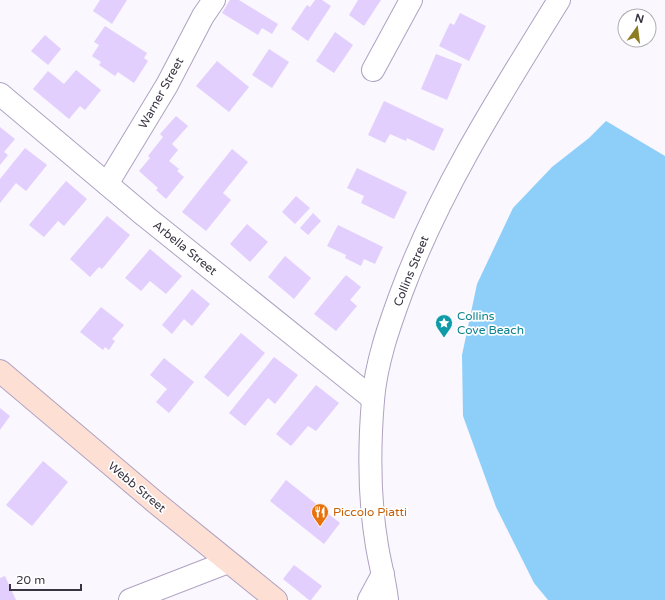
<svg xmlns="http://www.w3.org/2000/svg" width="665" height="600" font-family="'Varela Round',sans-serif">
<rect width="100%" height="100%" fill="#faf7fe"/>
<!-- water -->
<path fill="#8ecffa" d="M606 121 665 156V600H548L534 583 496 507 463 416 462 355 477 284 513 208 552 167 589 138Z"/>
<!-- building -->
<g fill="#e2cffe">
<path d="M100 0H127L112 24 93 11Z"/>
<path d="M230 0H239L278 24 272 34 262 28 258 35 222 13Z"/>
<path d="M315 0H322L331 6 308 41 291 29 307 5 310 7Z"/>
<path d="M358 0H381L364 26 349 15Z"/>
<path d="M460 13 486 26 469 61 439 46 450 23 454 25Z"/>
<path d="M105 26 147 53 144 58 148 61 134 83 118 72 115 76 99 65 101 62 92 56 99 45 94 42Z"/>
<path d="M335 32 353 45 334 73 316 61Z"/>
<path d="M45 35 61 49 48 65 31 51Z"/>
<path d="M269 49 289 62 272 88 252 75Z"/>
<path d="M436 54 462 64 447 100 421 89Z"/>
<path d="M217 61 249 87 229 112 196 86Z"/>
<path d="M76 70 101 90 85 110 80 106 69 119 33 89 48 71 64 84Z"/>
<path d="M384 101 444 129 434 151 407 138 406 141 390 134 385 143 368 135Z"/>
<path d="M176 116 188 126 172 144 178 150 169 161 179 169 177 171 184 177 166 199 156 190 158 188 139 171 150 158 148 156 163 137 160 134Z"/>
<path d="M0 127 15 139 4 152 8 155 0 165Z"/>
<path d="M25 148 47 165 26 191 16 183 0 203V179Z"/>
<path d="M232 149 248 162 223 193 231 200 206 231 182 212Z"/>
<path d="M357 168 407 192 394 219 361 203 364 196 347 188Z"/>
<path d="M66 181 87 199 64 226 58 221 44 237 29 225Z"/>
<path d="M296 196 310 208 295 224 282 212Z"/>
<path d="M313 213 321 221 308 235 300 228Z"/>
<path d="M107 216 130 235 102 269 99 267 90 277 70 259Z"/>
<path d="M247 224 268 242 250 262 230 244Z"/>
<path d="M338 225 383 247 375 264 364 259 361 266 345 258 346 255 327 246Z"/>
<path d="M150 249 182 276 166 294 150 281 141 291 125 278Z"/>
<path d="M285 256 311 278 294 299 268 277Z"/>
<path d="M346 275 361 287 350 300 357 306 336 331 314 314Z"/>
<path d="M192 289 210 304 192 326 184 319 172 334 162 325Z"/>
<path d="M101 307 124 325 112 339 115 341 109 350 105 347 103 350 80 332Z"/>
<path d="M241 333 265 353 228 397 204 377Z"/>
<path d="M274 357 298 375 275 404 268 398 245 426 229 413Z"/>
<path d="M164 358 194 382 169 413 156 402 167 389 150 375Z"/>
<path d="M316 385 339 403 316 431 308 426 291 446 276 434Z"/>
<path d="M0 408 10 416 0 430Z"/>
<path d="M43 461 68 482 32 526 6 505Z"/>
<path d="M286 480 340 523 324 544 270 501Z"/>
<path d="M294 565 322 586 311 600H309L283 579Z"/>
<path d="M5 576 16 600H0V578Z"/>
</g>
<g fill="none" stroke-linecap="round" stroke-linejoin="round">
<!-- minor casing -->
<g stroke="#afa2c2" stroke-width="24">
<g id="minor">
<path d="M373 70 411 0"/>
<path d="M0 94 145 216 373 399"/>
<path d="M107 184 167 85 203 16 214 0"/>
<path d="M130 600 228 562"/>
<path d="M369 600 383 574"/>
<path d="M387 600C385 582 380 564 377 546 369 499 369 448 373 400 376 363 389 326 402 291 441 187 501 94 559 0"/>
</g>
</g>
<!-- secondary casing -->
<g stroke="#afa2c2" stroke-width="24">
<path id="secondary" d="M0 371 155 502 276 600"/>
</g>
<!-- minor -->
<use href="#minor" stroke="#fff" stroke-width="22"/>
<!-- secondary -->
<use href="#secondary" stroke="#fddfd4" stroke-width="22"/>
</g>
<!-- icons -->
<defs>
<g id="sight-pin" transform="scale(0.9)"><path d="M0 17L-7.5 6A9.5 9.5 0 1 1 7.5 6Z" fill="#0f9aa8" stroke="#fff"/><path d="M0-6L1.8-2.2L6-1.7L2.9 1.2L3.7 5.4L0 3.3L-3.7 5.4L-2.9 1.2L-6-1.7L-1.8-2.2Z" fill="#fff"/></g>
<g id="restaurant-pin" transform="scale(0.9)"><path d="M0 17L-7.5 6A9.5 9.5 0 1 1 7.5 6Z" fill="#e8710a" stroke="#fff"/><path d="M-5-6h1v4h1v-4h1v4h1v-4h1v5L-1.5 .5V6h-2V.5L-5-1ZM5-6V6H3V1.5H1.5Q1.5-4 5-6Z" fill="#fff"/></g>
</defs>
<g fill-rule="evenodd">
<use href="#sight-pin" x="444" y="323"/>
<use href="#restaurant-pin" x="320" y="512"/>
</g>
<g text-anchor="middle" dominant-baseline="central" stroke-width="3.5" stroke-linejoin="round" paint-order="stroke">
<!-- street labels -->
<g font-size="12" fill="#393441" stroke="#fff">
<text transform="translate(161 93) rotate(-61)">Warner Street</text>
<text transform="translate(185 248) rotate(39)">Arbella Street</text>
<text transform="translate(411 271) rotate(-68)">Collins Street</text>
<text transform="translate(137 487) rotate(40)">Webb Street</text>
</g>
<!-- culture labels -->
<g font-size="12" fill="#0d838f" stroke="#fff" text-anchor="start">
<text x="457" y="316">Collins<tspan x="457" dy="14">Cove Beach</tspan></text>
</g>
<!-- food labels -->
<g font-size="12" fill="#c56008" stroke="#fff" text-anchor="start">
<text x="333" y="512">Piccolo Piatti</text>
</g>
</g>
<!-- north arrow -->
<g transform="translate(637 28) rotate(14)"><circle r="19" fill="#ffffff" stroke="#b0aeb3"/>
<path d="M0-3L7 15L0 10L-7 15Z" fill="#8e7c22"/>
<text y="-6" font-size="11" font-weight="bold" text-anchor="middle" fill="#393441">N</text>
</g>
<!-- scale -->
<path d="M10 584v6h71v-6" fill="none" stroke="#393441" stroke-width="2"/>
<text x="16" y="584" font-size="12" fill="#393441" stroke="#ffffff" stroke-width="3" paint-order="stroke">20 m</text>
</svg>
